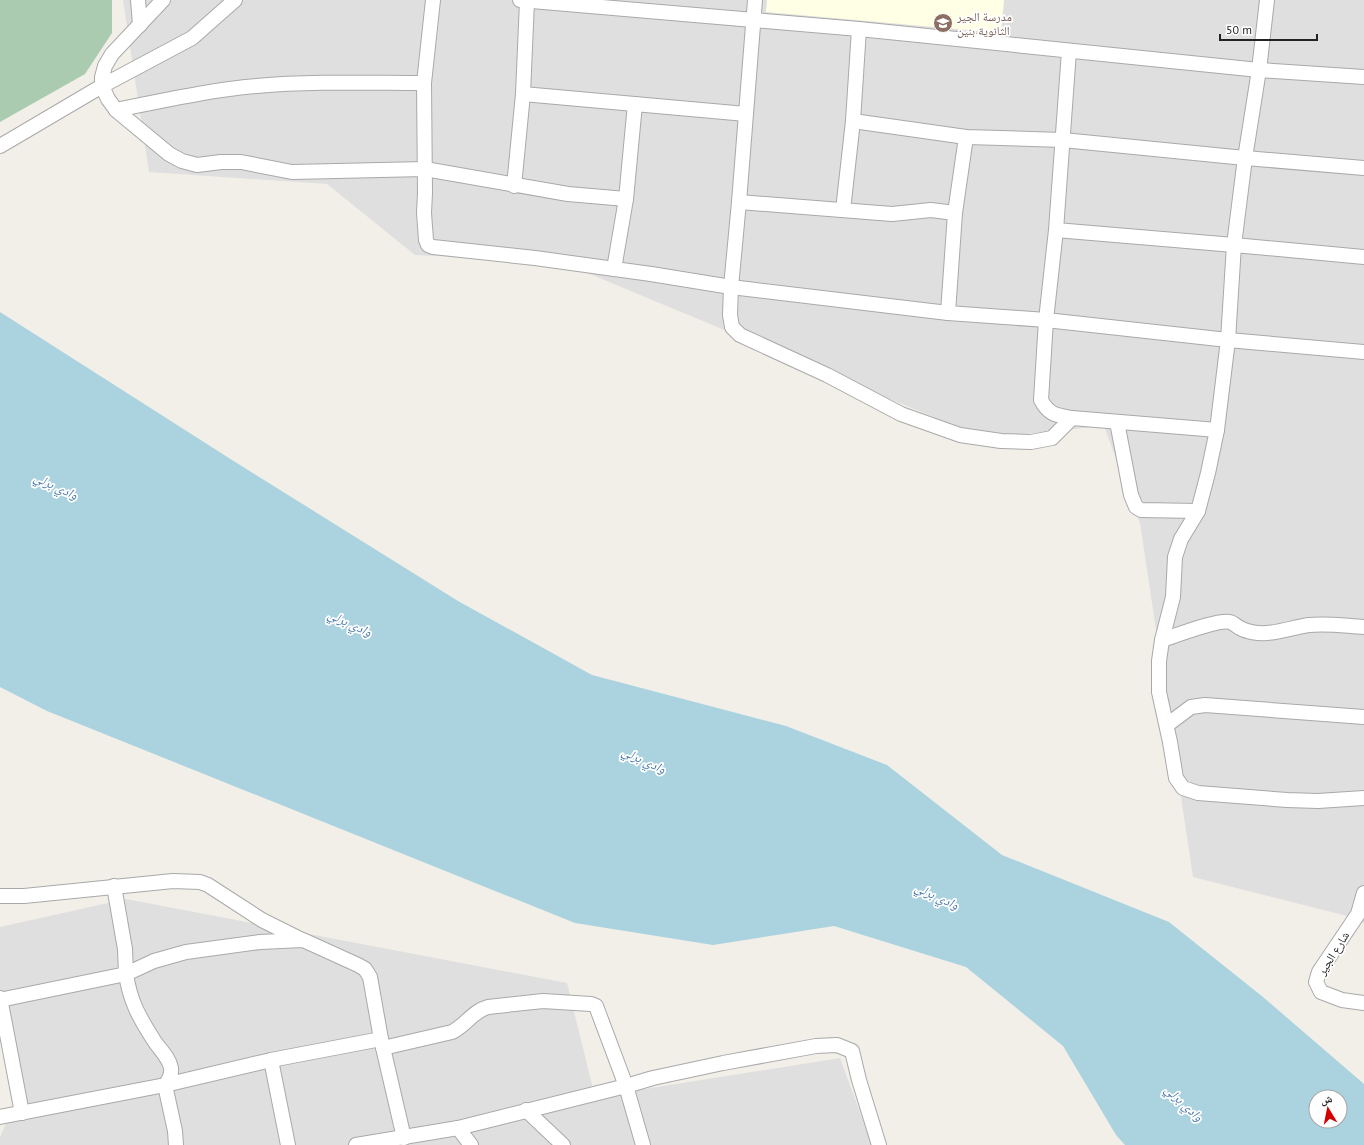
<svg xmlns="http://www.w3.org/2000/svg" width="1364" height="1145" font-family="'PT Sans','Noto Naskh Arabic',sans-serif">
<rect width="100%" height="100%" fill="#f2efe9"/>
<!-- residential -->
<g fill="#e0dfdf">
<path d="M123 0H1364V923L1351 917 1193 877 1140 523 1104 426 984 438 561 262 415 255 327 184 149 172Z"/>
<path d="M126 899 567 983 595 1097 840 1058 872 1145H0V1137L16 1101 0 1038V927Z"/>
</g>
<!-- education -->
<path fill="#ffffe5" d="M767 0H1004L1001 33 766 12Z"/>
<!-- cemetery -->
<path fill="#aacbaf" d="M0 0H112V33L85 74 0 122Z"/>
<!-- water -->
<path fill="#aad3df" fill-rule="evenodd" d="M0 312 232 460 458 601 592 675 786 726 887 765 1002 855 1169 922 1263 997 1364 1084V1145H1125L1116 1135 1063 1046 966 967 834 926 713 945 575 923 47 711 0 687ZM1316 1097H1340V1121H1316Z"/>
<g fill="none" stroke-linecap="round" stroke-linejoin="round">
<!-- street casing -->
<g stroke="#a9a9a9" stroke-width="16">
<g id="street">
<path d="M138 0 140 25"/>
<path d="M163 0 112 54 105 66 102 77V86L108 99 116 110 169 154 182 161 197 165 221 162H241L292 172 425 169 568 194 626 199"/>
<path d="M433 0 424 83 425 193 424 213 426 240 428 245 433 247 535 258 651 274 731 287 948 313 1046 320 1228 340 1364 352"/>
<path d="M520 0 859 29 1259 70 1364 77"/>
<path d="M755 0 739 202 731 287 730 315 732 327 740 335 827 375 901 414 960 435 1001 441 1031 442 1052 438 1072 418"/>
<path d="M1267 0 1259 70 1245 158 1234 245 1228 340 1217 430 1208 473 1198 511 1181 539 1175 557 1173 597 1162 640 1159 661V692L1170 742 1176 778 1183 788 1198 793 1287 800 1318 801 1364 798"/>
<path d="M1069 51 1056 230 1046 320 1041 400C1049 415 1056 415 1072 418L1217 430"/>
<path d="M523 94 746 114"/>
<path d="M116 110C162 101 209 90 257 86 312 81 368 83 424 83"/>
<path d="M853 121 966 137 1063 140 1245 158 1364 168"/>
<path d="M0 146 102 86 192 38 235 0"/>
<path d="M514 186 523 94 527 1"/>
<path d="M739 202 892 214 931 210 955 213"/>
<path d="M843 210 853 121 859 29"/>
<path d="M1056 230 1234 245 1364 257"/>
<path d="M614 269 626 199 635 104"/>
<path d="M948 313 955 213 966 137"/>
<path d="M1117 422 1131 495 1136 507 1141 510 1198 511"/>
<path d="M1162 640C1175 636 1218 619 1230 622 1234 623 1236 626 1240 628 1247 632 1259 634 1267 633 1281 632 1295 627 1309 625 1327 623 1346 626 1364 627"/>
<path d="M1167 725 1191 707 1205 705 1364 717"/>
<path d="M1364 893 1358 914 1319 972 1316 982 1321 992 1342 1000 1364 1003"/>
<path d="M0 896H24L173 881 200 882 208 885 262 920 300 939"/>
<path d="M0 998 22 1113"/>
<path d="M0 1000 126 974 125 949 114 886"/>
<path d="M381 1039 404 1138"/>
<path d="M383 1048 452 1032C466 1025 473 1011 488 1007L543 1001 591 1004 596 1006 626 1086 643 1145"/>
<path d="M271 1060 288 1145"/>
<path d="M526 1110 563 1145"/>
<path d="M0 1117 165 1085 271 1060 381 1039 370 977 365 969 358 965 303 940 260 942 186 952 154 961 126 974C130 1001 139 1017 153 1039 159 1049 169 1057 171 1068 172 1075 169 1080 165 1085L175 1131 176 1145"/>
<path d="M458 1128 471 1145"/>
<path d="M356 1145 458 1128 626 1086 653 1078 723 1063 816 1046 837 1045 852 1051 859 1080 879 1145"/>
</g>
</g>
<!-- street -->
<use href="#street" stroke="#fff" stroke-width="14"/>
</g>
<!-- icons -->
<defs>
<g id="school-disc" transform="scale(1)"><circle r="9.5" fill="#8d6e63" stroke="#fff"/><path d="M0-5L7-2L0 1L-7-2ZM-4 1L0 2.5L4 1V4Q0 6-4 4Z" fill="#fff"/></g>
</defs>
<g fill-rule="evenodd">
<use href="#school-disc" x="943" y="23"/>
</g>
<g text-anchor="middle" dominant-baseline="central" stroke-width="3.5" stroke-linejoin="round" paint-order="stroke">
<!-- education labels -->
<g font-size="12" fill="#785e54" stroke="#fff" text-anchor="start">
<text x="957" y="16">مدرسة الجير<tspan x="957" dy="14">الثانوية بنين</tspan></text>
</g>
<!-- street labels -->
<g font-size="12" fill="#222" stroke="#fff">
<text transform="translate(1333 953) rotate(-58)">شارع الجير</text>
</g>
<!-- water labels -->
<g font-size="13" font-style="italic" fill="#4a7aab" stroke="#fff">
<text transform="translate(56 486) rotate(25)">وادي برلي</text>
<text transform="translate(350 623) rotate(25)">وادي برلي</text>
<text transform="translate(644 760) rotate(25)">وادي برلي</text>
<text transform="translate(937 896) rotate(25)">وادي برلي</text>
<text transform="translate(1184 1103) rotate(43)">وادي برلي</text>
</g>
</g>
<!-- north arrow -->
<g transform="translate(1328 1109) rotate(350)"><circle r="19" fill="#ffffff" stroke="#a7a7a7"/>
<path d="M0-3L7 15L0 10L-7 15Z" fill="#d40000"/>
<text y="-6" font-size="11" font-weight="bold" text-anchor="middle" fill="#222222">ش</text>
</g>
<!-- scale -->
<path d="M1220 34v6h97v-6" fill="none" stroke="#222222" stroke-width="2"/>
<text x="1226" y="34" font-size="12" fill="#222222" stroke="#ffffff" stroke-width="3" paint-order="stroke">50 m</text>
</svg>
